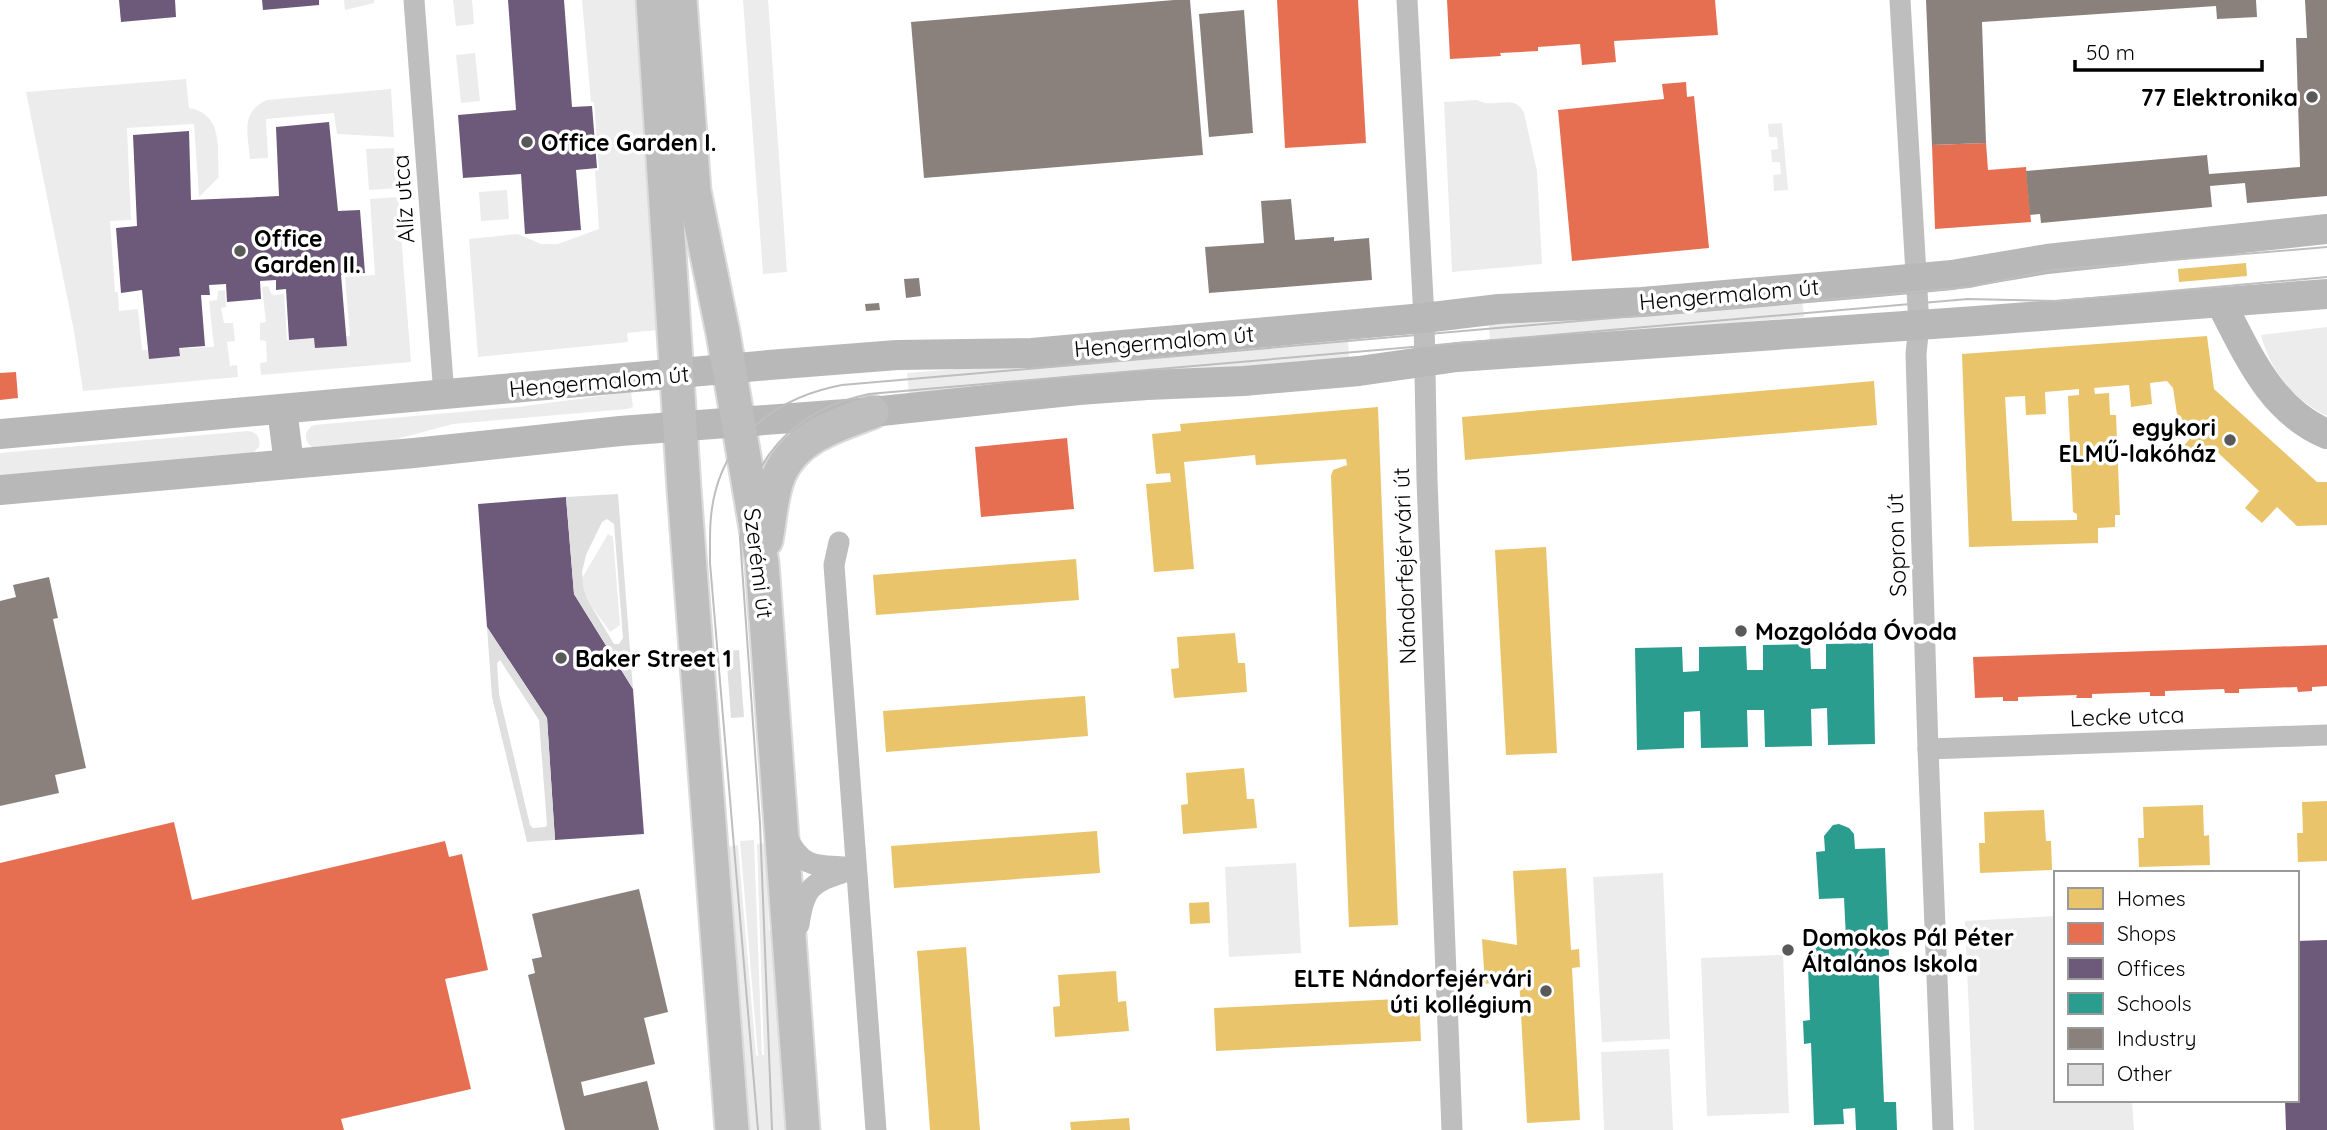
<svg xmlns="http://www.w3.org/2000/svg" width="2327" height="1130" font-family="Quicksand,sans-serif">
<rect width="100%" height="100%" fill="#fff"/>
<!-- green -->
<g fill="#ececec">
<path d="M344 0H374V3L345 10Z"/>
<path d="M453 0H472L474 24 456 26Z"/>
<path d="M582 0H637L658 330 627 333 628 342 478 357 469 239 518 234 541 244H558L599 229 595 171 599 170 594 102H591Z"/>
<path d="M743 0H768L787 272 763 274Z"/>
<path d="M475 53 480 101 461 103 456 55Z"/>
<path d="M186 79 189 108C224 114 217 149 219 177L199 197 194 124 127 128 131 220 110 221 115 292H118L119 311 138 309 142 350 214 347 209 301 217 300 218 291 225 290 226 307 221 308 224 323H233L235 341 227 342 230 366 237 365 238 377 83 391 74 331 26 92Z"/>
<path d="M391 89 394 137 337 134 334 113 266 119 268 158 250 159C248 134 240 112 267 100Z"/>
<path d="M1477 100C1492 110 1515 92 1524 113L1537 171 1542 264 1452 272 1444 102Z"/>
<path d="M1782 123 1788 190 1774 191 1773 175 1781 174 1780 162H1772L1771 150 1778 149 1777 137H1769L1768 124Z"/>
<path d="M394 148 397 188 369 190 366 149Z"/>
<path d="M507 190 509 219 481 221 479 192Z"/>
<path d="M398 197 411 362 261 375 260 363 267 362 266 341 260 340V323L266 322 262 287 268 286 272 295 284 294 287 340 350 336 345 277 375 275 370 199Z"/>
<path d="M1802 297 1804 317 1490 343 1489 325Z"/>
<path d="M2327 327V416C2294 400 2270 371 2261 335Z"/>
<path d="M1348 339 1349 358 909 394 907 373Z"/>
<path d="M631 392 633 407 627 409 453 424 393 440 312 447C303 441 304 430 314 425L517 407Z"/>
<path d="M248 431C257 432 261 438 259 447L253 453 0 476V453Z"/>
<path d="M608 534 613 537 620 625 610 632 583 594 581 580Z"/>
<path d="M754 840 762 1055H764L757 844 766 843 769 930H773L788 1130H749L726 847 738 845 756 1055 758 1056 740 841Z"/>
<path d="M1296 863 1301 953 1229 957 1225 867Z"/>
<path d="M1663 873 1670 1039 1602 1042 1593 877Z"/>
<path d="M2056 916V1100H2132L2134 1130H1974L1965 921Z"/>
<path d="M1783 955 1789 1113 1707 1116 1701 958Z"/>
<path d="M1669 1049 1673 1130H1604L1601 1052Z"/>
</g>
<!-- homes -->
<g fill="#e9c46a" fill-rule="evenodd">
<path d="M2246 263 2247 276 2179 282 2178 269Z"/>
<path d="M2207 336 2214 389 2317 482H2327V525L2297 526 2277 507 2262 523 2245 508 2259 491 2213 448 2198 464 2180 450 2195 433 2177 414 2173 388 2167 381 2150 383 2152 404 2131 407 2129 385 2094 388 2095 394 2109 393 2110 415H2116L2120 515H2115V527L2098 528V543L1969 547 1962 354ZM2079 389V395L2068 396 2073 512 2077 514V520L2012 521 2005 397 2025 396 2026 415 2046 414 2045 392Z"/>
<path d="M1874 381 1877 425 1465 460 1462 417Z"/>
<path d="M1378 407 1398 925 1349 927 1331 476 1333 470 1347 465 1346 459 1256 465 1255 455 1184 462 1194 569 1154 572 1146 484 1171 482 1170 473 1156 474 1152 434 1181 431 1180 424Z"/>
<path d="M1546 547 1557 753 1506 755 1495 550Z"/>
<path d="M1076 559 1079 600 876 615 873 575Z"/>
<path d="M1235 633 1238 663H1245L1247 692 1174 698 1171 669 1179 668 1177 637Z"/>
<path d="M1085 696 1088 736 886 752 883 711Z"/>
<path d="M1244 768 1247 799H1254L1257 828 1183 834 1181 805 1188 804 1186 773Z"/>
<path d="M2327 801V861L2298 862 2297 833H2303L2302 802Z"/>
<path d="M2203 805 2204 836 2209 835 2210 865 2139 867 2138 838H2144L2143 807Z"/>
<path d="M2044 810 2046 841H2051L2052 870 1980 873 1979 843H1985L1984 812Z"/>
<path d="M1097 831 1100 873 894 888 891 846Z"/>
<path d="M1566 868 1571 950 1579 949 1580 967 1572 968 1580 1120 1527 1123 1519 978 1485 984 1482 939 1517 945 1513 871Z"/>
<path d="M1209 902 1210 923 1190 924 1189 903Z"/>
<path d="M966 947 980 1130H930L917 951Z"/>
<path d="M1116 971 1118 1002 1126 1001 1129 1031 1055 1037 1053 1007 1060 1006 1058 975Z"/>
<path d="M1419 998 1421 1041 1216 1051 1214 1008Z"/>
<path d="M2172 1100H2195V1102L2172 1103Z"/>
<path d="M1129 1118 1130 1130H1071L1070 1122Z"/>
</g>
<!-- shops -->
<g fill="#e76f51">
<path d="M1277 0H1358L1366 143 1285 148Z"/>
<path d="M1447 0H1715L1718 35 1614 41 1616 62 1582 65 1580 44 1538 47V51L1500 53 1501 56 1450 59Z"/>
<path d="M1686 82 1687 97 1694 96 1709 248 1572 261 1558 110 1664 99 1662 84Z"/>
<path d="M1986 143 1988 170 2026 167 2031 222 1935 229 1932 145Z"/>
<path d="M16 372 18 398 0 400V373Z"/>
<path d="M1067 438 1074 509 981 517 975 447Z"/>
<path d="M2327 645V686L2312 687V691L2298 692 2297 687 2239 689V693H2225L2224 689 2165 691V696H2150V692L2092 694V698H2076L2077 695 2018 697V701H2003V697L1975 698 1973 657Z"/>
<path d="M174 822 192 900 445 841 449 857 462 854 488 970 445 979 471 1089 341 1119 344 1130H0V863Z"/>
</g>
<!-- offices -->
<g fill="#6d597a">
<path d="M119 0H175L176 17 121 22Z"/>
<path d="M262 0H319V5L263 10Z"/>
<path d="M508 0H564L572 107 592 106 597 168 576 170 581 230 525 234 521 174 463 178 458 115 516 110Z"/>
<path d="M329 122 338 211 360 210 365 273 341 275 347 346 315 348 314 338 289 340 286 289 276 290V280L260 281 261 299 227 302 226 284 209 285 210 295H201L205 346 179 348 180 356 149 359 142 290 121 293 116 228 137 226 133 135 189 131 191 200 259 197 279 196 276 127Z"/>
<path d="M566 497 574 594 633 689 644 834 555 840 547 718 487 627 478 504Z"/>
<path d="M2327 940V1130H2286L2285 1100H2297V941Z"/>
</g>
<!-- schools -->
<g fill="#2a9d8f">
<path d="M1873 643 1875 744 1828 745 1827 708 1811 709 1812 746 1765 747 1764 710H1747L1748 747 1701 748 1700 711 1684 712V748L1637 750 1635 648 1682 647 1683 672 1699 671V647L1746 646 1747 670H1763V645L1810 644 1811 669H1826V644Z"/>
<path d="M1839 824 1849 828 1854 834 1855 849 1885 848 1889 956 1878 957 1884 1102H1896L1897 1130H1856L1855 1108 1843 1109 1844 1124 1814 1125 1811 1043 1804 1044 1803 1021 1810 1020 1807 940 1846 938 1844 898 1819 899 1816 852 1825 851 1824 836 1833 825Z"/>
</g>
<!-- industry -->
<g fill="#8a817c">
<path d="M1174 0H1190L1203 155 924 178 911 22Z"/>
<path d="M1926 0H2256L2257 17 2217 19 2216 6 1982 22 1986 143 1932 145Z"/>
<path d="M2305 0H2327V196L2247 203 2245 183 2210 186 2212 207 2041 223 2040 214 2030 215 2026 171 2207 155 2209 174 2300 167 2296 38H2307Z"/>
<path d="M1244 10 1253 133 1209 137 1199 14Z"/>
<path d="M1291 199 1295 240 1334 237V241L1369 238 1372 280 1209 293 1205 247 1264 243 1261 201Z"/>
<path d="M919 278 921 296 906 298 904 279Z"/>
<path d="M879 303 880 310 866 311 865 304Z"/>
<path d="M49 577 58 618 53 619 86 768 55 775 59 793 0 806V601L16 597 13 585Z"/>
<path d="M639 889 668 1012 644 1018 655 1064 581 1082 584 1096 647 1081 659 1130H565L528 975 535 973 532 959 542 957 532 914Z"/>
</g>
<!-- building -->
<g fill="#dfdfdf" fill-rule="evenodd">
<path d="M618 494 633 689 574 594 566 497ZM607 519 614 524 623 638 619 644H614L587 599 583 587 582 572 586 555 602 522Z"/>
<path d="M487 627 547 718 555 840 527 842 492 697ZM500 660 539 720 547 825 545 827 533 828 530 825 499 694 497 663Z"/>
<path d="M739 650 744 717 731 718 726 651Z"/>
</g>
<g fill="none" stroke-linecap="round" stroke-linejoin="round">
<!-- primary casing -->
<g stroke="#dbdbdb" stroke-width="37">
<g id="primary">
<path d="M653 0 684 489 732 1130"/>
<path d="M680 0 694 191 723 333 762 563 803 1130"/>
<path d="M766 540C770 519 771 494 779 475 795 437 837 425 872 412"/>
</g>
</g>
<!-- street -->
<g stroke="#bebebe" stroke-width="21">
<path d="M414 0 444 395"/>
<path d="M1407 0 1424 318 1427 480 1452 1130"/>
<path d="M1900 0 1919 325 1916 354 1928 749 1943 1130"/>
<path d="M839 542 834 565 876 1130"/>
<path d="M1928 749 2327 735"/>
<path d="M786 835C801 867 814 866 847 867"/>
<path d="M799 925C805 879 817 883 856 868"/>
</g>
<!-- secondary -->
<g stroke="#b8b8b8" stroke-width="30">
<path d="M2221 303C2247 353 2271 411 2327 434"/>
<path d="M282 409 289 464"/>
<path d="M0 434 769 365 897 355 1032 353 1424 318 1499 309 1642 302 1867 283 1952 275 2047 259 2327 229"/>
<path d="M0 490 414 453 620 431 872 412 1079 390 1147 385 1244 381 1359 371 1457 357 1976 321 2327 294"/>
</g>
<!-- primary -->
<use href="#primary" stroke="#bebebe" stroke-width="33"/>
<!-- tram -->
<g stroke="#bebebe" stroke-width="2">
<path d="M758 1130 710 563C710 539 709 516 715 493 730 431 783 396 842 385L1970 287 2052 270 2327 247"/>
<path d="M772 1130 760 823 740 538C747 461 792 410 869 394L1968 299 2058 301 2327 277"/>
</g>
</g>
<!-- markers -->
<g fill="#595959" stroke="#fff" stroke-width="2.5">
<circle cx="2312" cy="97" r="7"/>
<circle cx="527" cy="142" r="7"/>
<circle cx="240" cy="251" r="7"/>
<circle cx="2230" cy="440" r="7"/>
<circle cx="1741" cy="631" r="7"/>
<circle cx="561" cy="658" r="7"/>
<circle cx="1788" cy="950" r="7"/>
<circle cx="1546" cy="991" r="7"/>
</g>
<g text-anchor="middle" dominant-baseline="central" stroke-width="7" stroke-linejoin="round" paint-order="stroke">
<!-- poi labels -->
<g font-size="23" font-weight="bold" fill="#000" stroke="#fff" text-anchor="start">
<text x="2298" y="97" text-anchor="end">77 Elektronika</text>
<text x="541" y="142">Office Garden I.</text>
<text x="254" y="238">Office<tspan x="254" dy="26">Garden II.</tspan></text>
<text x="2216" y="427" text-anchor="end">egykori<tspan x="2216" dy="26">ELMŰ-lakóház</tspan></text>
<text x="1755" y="631">Mozgolóda Óvoda</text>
<text x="575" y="658">Baker Street 1</text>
<text x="1802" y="937">Domokos Pál Péter<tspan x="1802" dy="26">Általános Iskola</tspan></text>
<text x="1532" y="978" text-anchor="end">ELTE Nándorfejérvári<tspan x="1532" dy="26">úti kollégium</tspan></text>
</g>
<!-- street labels -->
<g font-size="23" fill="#000" stroke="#fff">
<text transform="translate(403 199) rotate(-94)">Alíz utca</text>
<text transform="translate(1729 294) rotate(-5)">Hengermalom út</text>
<text transform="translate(1164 341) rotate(-5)">Hengermalom út</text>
<text transform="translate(599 381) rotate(-5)">Hengermalom út</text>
<text transform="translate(1896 545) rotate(-92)">Sopron út</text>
<text transform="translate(759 563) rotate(83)">Szerémi út</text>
<text transform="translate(1404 566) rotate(-92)">Nándorfejérvári út</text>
<text transform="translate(2127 716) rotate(-2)">Lecke utca</text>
</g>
</g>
<!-- legend -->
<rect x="2054" y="871" width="245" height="231" fill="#ffffff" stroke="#999999" stroke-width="2"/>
<rect x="2068" y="888" width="35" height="21" fill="#e9c46a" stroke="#999999" stroke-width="2"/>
<text x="2117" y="906" font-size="21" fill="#000000">Homes</text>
<rect x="2068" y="923" width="35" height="21" fill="#e76f51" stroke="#999999" stroke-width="2"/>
<text x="2117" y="941" font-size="21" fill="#000000">Shops</text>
<rect x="2068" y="958" width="35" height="21" fill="#6d597a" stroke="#999999" stroke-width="2"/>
<text x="2117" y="976" font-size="21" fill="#000000">Offices</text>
<rect x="2068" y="993" width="35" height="21" fill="#2a9d8f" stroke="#999999" stroke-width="2"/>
<text x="2117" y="1011" font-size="21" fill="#000000">Schools</text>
<rect x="2068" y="1028" width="35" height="21" fill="#8a817c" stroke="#999999" stroke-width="2"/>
<text x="2117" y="1046" font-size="21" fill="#000000">Industry</text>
<rect x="2068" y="1064" width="35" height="21" fill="#dfdfdf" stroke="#999999" stroke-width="2"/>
<text x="2117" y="1081" font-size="21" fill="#000000">Other</text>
<!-- scale -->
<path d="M2075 60v10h187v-10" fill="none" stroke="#000000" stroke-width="3.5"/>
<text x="2086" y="60" font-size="21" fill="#000000" stroke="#ffffff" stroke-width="5" paint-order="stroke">50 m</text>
</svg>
